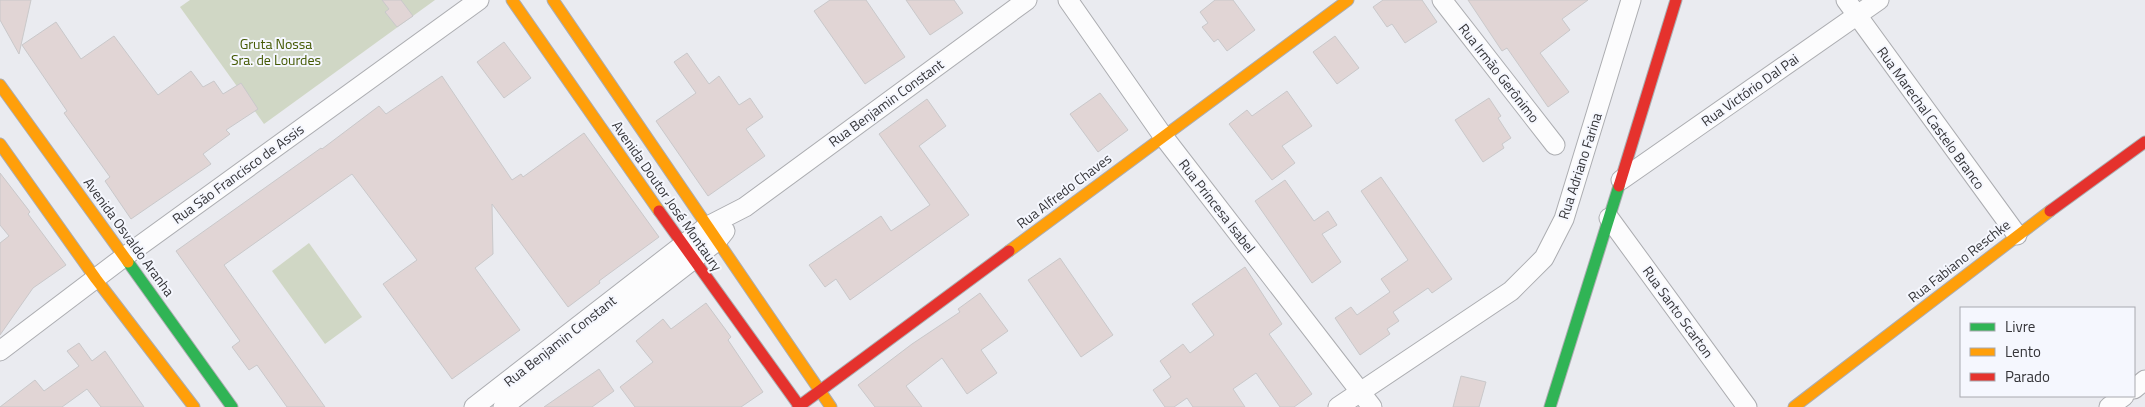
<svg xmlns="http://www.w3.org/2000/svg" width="2145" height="407" font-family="'Titillium Web',sans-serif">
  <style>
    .green { fill: #d0d7c5 }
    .building { fill: #e1d5d5; stroke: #c9c8ca }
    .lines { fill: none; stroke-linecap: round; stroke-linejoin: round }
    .street-casing { stroke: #acadb1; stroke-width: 21 }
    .fast-casing { stroke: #acadb1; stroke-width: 13 }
    .slow-casing { stroke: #acadb1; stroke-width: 13 }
    .jam-casing { stroke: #acadb1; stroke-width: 13 }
    .street { stroke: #fcfcfd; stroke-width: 19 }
    .fast { stroke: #30b455; stroke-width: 11 }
    .slow { stroke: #ff9f0a; stroke-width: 11 }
    .jam { stroke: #e5322d; stroke-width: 11 }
    .labels { text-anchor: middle; stroke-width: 4; stroke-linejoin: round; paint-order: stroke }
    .park-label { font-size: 14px; fill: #435802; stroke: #f5f7fe }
    .street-label { font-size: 14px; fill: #353539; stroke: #f5f7fe }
  </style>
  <rect width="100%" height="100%" fill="#eaebf0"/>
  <g class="green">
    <polygon points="190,0 435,0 264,124 180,7"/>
    <polygon points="309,243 362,317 325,344 272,271"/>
  </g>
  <g class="building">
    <polygon points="0,0 31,0 19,54 0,20"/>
    <polygon points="382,0 401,0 413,16 397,27 385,12 389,9"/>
    <polygon points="830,0 866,0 905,57 865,84 814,11"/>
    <polygon points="906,0 954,0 963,13 930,35"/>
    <polygon points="1215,0 1233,0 1255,30 1227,51 1218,39 1214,42 1202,27 1208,23 1200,12"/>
    <polygon points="1383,0 1422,0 1437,22 1405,43 1392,24 1387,27 1373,7"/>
    <polygon points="1468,0 1588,0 1562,19 1570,30 1540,53 1569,92 1548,107 1507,48 1502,51"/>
    <polygon points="56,22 81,59 114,36 158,95 191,71 203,87 214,81 223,94 241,83 258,109 226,130 230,134 203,154 211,164 131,219 105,181 110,177 64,113 67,111 22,45"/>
    <polygon points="1335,36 1359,68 1337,84 1313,52"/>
    <polygon points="504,42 531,78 504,98 477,62"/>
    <polygon points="687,53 709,84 719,76 739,105 750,98 763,117 746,129 765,156 708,196 656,121 696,93 674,62"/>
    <polygon points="442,76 512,180 521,174 523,177 584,133 659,237 599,281 600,283 568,307 492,204 493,254 475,268 520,330 452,379 383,284 417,260 352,174 224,265 325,407 287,407 257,365 249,370 232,347 240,341 176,251 321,148 322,149 379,106 386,114"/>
    <polygon points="1287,91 1312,126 1282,146 1295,163 1272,180 1229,124 1247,110 1252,116"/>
    <polygon points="1100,93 1128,130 1098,152 1070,114"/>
    <polygon points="1489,98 1501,116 1498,118 1511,138 1502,144 1504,148 1483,162 1455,120"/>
    <polygon points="927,99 946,126 919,146 969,215 850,300 836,279 825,287 809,265 881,216 891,231 930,205 879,134"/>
    <polygon points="0,173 27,208 30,212 28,214 66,265 33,288 0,335 0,243 9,236 0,225"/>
    <polygon points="1381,177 1452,279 1432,293 1428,288 1393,312 1399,321 1387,329 1390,334 1360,355 1335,318 1351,307 1357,315 1390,292 1381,279 1408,260 1361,191"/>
    <polygon points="1285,180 1314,221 1328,211 1337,225 1322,234 1341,262 1312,283 1255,201"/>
    <polygon points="1060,258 1113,335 1081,357 1028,280"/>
    <polygon points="1245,267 1282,324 1269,334 1312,394 1294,407 1280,407 1256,373 1233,389 1245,407 1193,407 1187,398 1174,407 1165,407 1153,390 1171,377 1160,361 1183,344 1190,353 1214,335 1192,304"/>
    <polygon points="980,293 1008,331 981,350 997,373 967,394 942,358 906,386 922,407 875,407 858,385 912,344 960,312 958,309"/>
    <polygon points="706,303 731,337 728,340 763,392 741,407 635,407 620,387 653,362 636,341 663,319 671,329"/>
    <polygon points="79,343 92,361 105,351 144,407 101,407 87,389 62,407 0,407 35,380 44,391 79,366 67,351"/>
    <polygon points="599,369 614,391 592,407 544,407"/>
    <polygon points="1461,376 1486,382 1479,407 1453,407"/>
  </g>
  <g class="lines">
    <g class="street-casing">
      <g id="street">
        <polyline points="1068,0 1163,136 1372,407"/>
        <polyline points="1442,0 1555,145"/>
        <polyline points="1846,0 2017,235"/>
        <polyline points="1621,180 1879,0"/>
        <polyline points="1609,218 1747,407"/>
        <polyline points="0,351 124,257 479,0"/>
        <polyline points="2134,389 2145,380"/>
        <polyline points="474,407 706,227 745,207 1027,0"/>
        <polyline points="503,407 717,241 725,231"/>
        <polyline points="1338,407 1511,291 1544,258 1564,219 1631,0"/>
        <polyline points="2109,407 2124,396"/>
      </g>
    </g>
    <g class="fast-casing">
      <g id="fast">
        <polyline points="128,262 232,407"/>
        <polyline points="1550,407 1619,186"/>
      </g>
    </g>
    <g class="slow-casing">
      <g id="slow">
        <polyline points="512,0 659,211"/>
        <polyline points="553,0 831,407"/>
        <polyline points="0,85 128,262"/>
        <polyline points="0,144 96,279 194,407"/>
        <polyline points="1009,251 1348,0"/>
        <polyline points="1794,407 2050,211"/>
      </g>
    </g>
    <g class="jam-casing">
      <g id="jam">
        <polyline points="1619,186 1676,0"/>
        <polyline points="659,211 800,407"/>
        <polyline points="2050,211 2145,142"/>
        <polyline points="798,407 1009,251"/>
      </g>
    </g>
    <use href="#street" class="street"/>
    <use href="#fast" class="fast"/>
    <use href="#slow" class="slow"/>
    <use href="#jam" class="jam"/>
  </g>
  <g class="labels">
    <g class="park-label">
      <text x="276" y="49">Gruta Nossa<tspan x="276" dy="16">Sra. de Lourdes</tspan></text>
    </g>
    <g class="street-label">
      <text transform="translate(1499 73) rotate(52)" y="5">Rua Irmão Gerônimo</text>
      <text transform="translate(1750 90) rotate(-35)" y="5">Rua Victório Dal Pai</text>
      <text transform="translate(886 103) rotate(-36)" y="5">Rua Benjamin Constant</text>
      <text transform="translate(1931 118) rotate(54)" y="5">Rua Marechal Castelo Branco</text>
      <text transform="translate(1580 166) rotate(-72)" y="5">Rua Adriano Farina</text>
      <text transform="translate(238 174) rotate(-36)" y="5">Rua São Francisco de Assis</text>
      <text transform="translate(1064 191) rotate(-37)" y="5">Rua Alfredo Chaves</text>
      <text transform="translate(667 196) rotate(55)" y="5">Avenida Doutor José Montaury</text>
      <text transform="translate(1217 206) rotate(52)" y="5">Rua Princesa Isabel</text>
      <text transform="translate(129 237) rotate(54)" y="5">Avenida Osvaldo Aranha</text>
      <text transform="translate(1959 261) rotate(-38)" y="5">Rua Fabiano Reschke</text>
      <text transform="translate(1678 312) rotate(54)" y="5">Rua Santo Scarton</text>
      <text transform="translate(560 341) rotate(-38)" y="5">Rua Benjamin Constant</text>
    </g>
  </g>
  <rect x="1960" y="307" width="175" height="90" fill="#f5f7fe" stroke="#a8a9af"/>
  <rect x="1970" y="323" width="25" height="8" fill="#30b455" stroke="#a8a9af"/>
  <text x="2005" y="332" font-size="15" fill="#353539">Livre</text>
  <rect x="1970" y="348" width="25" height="8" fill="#ff9f0a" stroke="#a8a9af"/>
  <text x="2005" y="357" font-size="15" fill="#353539">Lento</text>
  <rect x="1970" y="373" width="25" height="8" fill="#e5322d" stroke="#a8a9af"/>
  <text x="2005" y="382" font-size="15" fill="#353539">Parado</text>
</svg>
